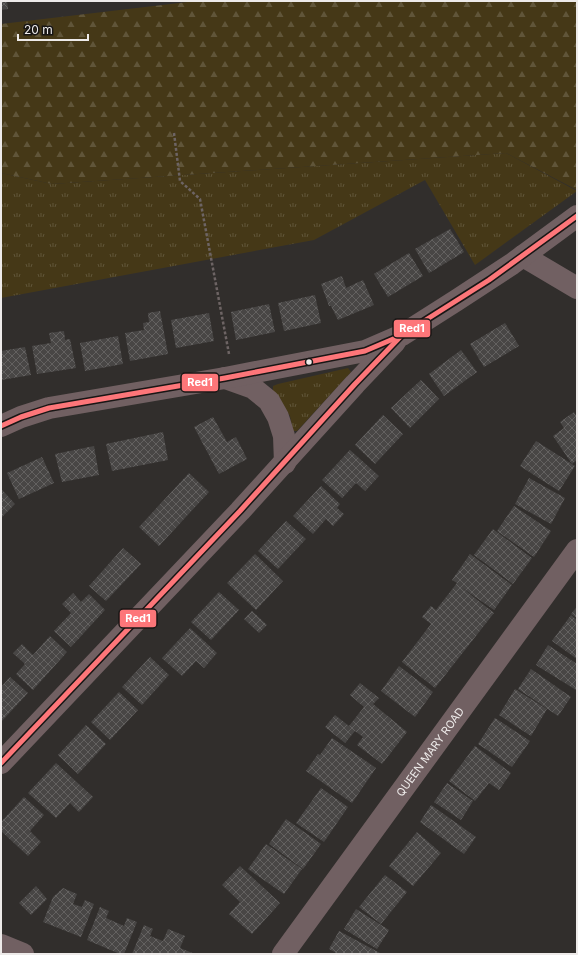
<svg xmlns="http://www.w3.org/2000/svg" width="578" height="955" font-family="Inter,sans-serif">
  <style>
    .grass { fill: url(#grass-tufts) }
    .forest { fill: url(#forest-firs) }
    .building { fill: url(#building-cross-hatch) }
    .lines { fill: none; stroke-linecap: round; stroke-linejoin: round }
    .path { stroke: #6d6464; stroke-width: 2.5; stroke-dasharray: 3 2; stroke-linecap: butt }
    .minor { stroke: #716062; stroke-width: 22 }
    .bus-1-casing { stroke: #181615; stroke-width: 8 }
    .bus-1 { stroke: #fd7679; stroke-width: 5 }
    .bus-dot { fill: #edeae9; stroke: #181615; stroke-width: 1.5 }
    .labels { text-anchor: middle; stroke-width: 3; stroke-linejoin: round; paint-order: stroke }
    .street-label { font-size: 11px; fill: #edeae9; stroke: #181615 }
    .line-badge { stroke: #181615; stroke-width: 1.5 }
    .badge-label { font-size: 11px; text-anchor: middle; font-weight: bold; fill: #fff }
  </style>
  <defs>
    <pattern id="grass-tufts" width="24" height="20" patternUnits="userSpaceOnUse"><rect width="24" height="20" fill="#453817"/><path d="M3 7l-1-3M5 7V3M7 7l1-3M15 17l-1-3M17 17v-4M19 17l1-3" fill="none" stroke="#605539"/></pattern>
    <pattern id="forest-firs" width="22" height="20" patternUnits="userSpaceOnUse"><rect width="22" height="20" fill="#453817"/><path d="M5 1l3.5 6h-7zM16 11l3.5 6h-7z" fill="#605539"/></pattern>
    <pattern id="building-cross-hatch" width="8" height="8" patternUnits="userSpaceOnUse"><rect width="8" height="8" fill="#484645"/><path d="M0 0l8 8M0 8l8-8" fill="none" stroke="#636160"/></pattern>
  </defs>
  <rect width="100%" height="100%" fill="#312e2c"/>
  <g class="grass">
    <polygon points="506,153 577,191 475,265 425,180 314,240 1,298 1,173 52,184"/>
    <polygon points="348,368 351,372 297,431 293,431 290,416 273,391 273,386 278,384"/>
  </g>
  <polygon class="forest" points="196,1 577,1 577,190 506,153 52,184 1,173 1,24"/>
  <g class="building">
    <polygon points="1,1 7,1 8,9 1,10"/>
    <polygon points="450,229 464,252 429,273 415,249"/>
    <polygon points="409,253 423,276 388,297 374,274"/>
    <polygon points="342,276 346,288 363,280 374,305 338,320 331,306 329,306 321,284"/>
    <polygon points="315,295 321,323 284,331 278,303"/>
    <polygon points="269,304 275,332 236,340 231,312"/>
    <polygon points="160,311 168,354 130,361 125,333 144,330 143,323 149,322 148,313"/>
    <polygon points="209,313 214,341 176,348 171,320"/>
    <polygon points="505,323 519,346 484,367 470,344"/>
    <polygon points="64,331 65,340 70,339 76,368 37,374 32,346 51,343 49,333"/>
    <polygon points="118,336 123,364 85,371 80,343"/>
    <polygon points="25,347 31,375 1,380 1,351"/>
    <polygon points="461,350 477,372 444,396 429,374"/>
    <polygon points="421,380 439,399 410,428 391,408"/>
    <polygon points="574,412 577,417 577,460 572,464 553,436 564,428 560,422"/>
    <polygon points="383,415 403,434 375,464 355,445"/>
    <polygon points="213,417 227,442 236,437 247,459 219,474 194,427"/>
    <polygon points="163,432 168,460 112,471 106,444"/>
    <polygon points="536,441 575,466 559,491 520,466"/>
    <polygon points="94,446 99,475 62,482 55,454"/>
    <polygon points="350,450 379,476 365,491 356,483 342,498 322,480"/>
    <polygon points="42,457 54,483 19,499 7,473"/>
    <polygon points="189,473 209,492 159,546 139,527"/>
    <polygon points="529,478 565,498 551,524 515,504"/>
    <polygon points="321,486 340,504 337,508 344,514 333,526 326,519 313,534 293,516"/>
    <polygon points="1,489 15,504 1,518"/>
    <polygon points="514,506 551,531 534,557 497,531"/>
    <polygon points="286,521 306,539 278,569 258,551"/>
    <polygon points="493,529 532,558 513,584 474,555"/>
    <polygon points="123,548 141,564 106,601 89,586"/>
    <polygon points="255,554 283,581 256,610 227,583"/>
    <polygon points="470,554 512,585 494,610 461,587 494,613 435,688 402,662 431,624 422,617 431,606 436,610 457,583 452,580"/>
    <polygon points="219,592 239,610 211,640 191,622"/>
    <polygon points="73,593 81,602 89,594 105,610 71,647 54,631 71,613 62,604"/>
    <polygon points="577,607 577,618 571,614"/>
    <polygon points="252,611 267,625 259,633 244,619"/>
    <polygon points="571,615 577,620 577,659 552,641"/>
    <polygon points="190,628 217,653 204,668 196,661 182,676 162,658"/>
    <polygon points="50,636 67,652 33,690 16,674 25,664 13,653 22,644 33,655"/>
    <polygon points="548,645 577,664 577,688 576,690 536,665"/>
    <polygon points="150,657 169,675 142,705 122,687"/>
    <polygon points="399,666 433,692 415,717 381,691"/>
    <polygon points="531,669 571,697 558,716 518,689"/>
    <polygon points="10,677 28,693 1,722 1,685 2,686"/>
    <polygon points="360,683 379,698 373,704 407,732 382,764 357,745 363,737 355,731 345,743 325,727 335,715 349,726 364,707 350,695"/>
    <polygon points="515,689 547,709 531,736 499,715"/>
    <polygon points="119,692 138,710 110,740 91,722"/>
    <polygon points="495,718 530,741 512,767 478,744"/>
    <polygon points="86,725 106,744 78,774 58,755"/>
    <polygon points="332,738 376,768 352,803 306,771 318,754 320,755"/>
    <polygon points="475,746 511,773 499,790 489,783 475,801 449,781"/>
    <polygon points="56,763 93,797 79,812 70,803 56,818 28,793"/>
    <polygon points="447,783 473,801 461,820 434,802"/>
    <polygon points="321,788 348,807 324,842 296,823"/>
    <polygon points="24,797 44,815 30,831 41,842 28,856 1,831 1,822"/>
    <polygon points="431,805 476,837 464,854 420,822"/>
    <polygon points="286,819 321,844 303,869 269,844"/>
    <polygon points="417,832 441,853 413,886 389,866"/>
    <polygon points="266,844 302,869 284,894 248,869"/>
    <polygon points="240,866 280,903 252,934 229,914 240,902 222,885"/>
    <polygon points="385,875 407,892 381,924 359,907"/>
    <polygon points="36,886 47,899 31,915 19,903"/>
    <polygon points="63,888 77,894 73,904 82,907 85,900 94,904 81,937 43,922 53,897"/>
    <polygon points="100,907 109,911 106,918 124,926 127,918 137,922 124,954 120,954 87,940"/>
    <polygon points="356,909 389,930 377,949 344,929"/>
    <polygon points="144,925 153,929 150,936 163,941 168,929 185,936 180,948 195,954 132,954"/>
    <polygon points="339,931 380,953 380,954 338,954 329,949"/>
  </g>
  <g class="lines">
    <polyline class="path" points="174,133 180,181 200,199 229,354"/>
    <g class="minor">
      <polyline points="523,256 577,288"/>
      <polyline points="225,378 253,388 269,401 278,417 284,436 285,463"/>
      <polyline points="1,426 21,417 49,408 225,378 365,351 402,335 457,300 512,264 577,216"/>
      <polyline points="1,763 240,511 355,384 395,342"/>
      <polyline points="1,945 23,954"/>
      <path id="s1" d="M283 954 577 550"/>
    </g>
    <g class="bus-1-casing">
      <g id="bus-1">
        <polyline points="1,426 21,417 49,408 225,378 365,351 398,337"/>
        <polyline points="1,763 240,511 355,384 402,335 489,280 577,216"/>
      </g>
    </g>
    <use href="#bus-1" class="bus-1"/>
  </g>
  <circle class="bus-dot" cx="309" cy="362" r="3.5"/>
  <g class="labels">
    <g class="street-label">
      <text dy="4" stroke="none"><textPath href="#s1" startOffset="250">QUEEN MARY ROAD</textPath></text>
    </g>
  </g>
  <g class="line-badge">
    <rect x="393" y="319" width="38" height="19" rx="4" fill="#fd7679"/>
    <rect x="181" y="373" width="38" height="19" rx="4" fill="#fd7679"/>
    <rect x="119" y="609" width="38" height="19" rx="4" fill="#fd7679"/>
  </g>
  <g class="badge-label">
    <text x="412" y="332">Red1</text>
    <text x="200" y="386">Red1</text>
    <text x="138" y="622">Red1</text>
  </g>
  <rect width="578" height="955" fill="none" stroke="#edeae9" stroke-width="4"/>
  <path d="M18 34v6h70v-6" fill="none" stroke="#edeae9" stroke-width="2"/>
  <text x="24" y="34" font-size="12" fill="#edeae9" stroke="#181615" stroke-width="3" paint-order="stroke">20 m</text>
</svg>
